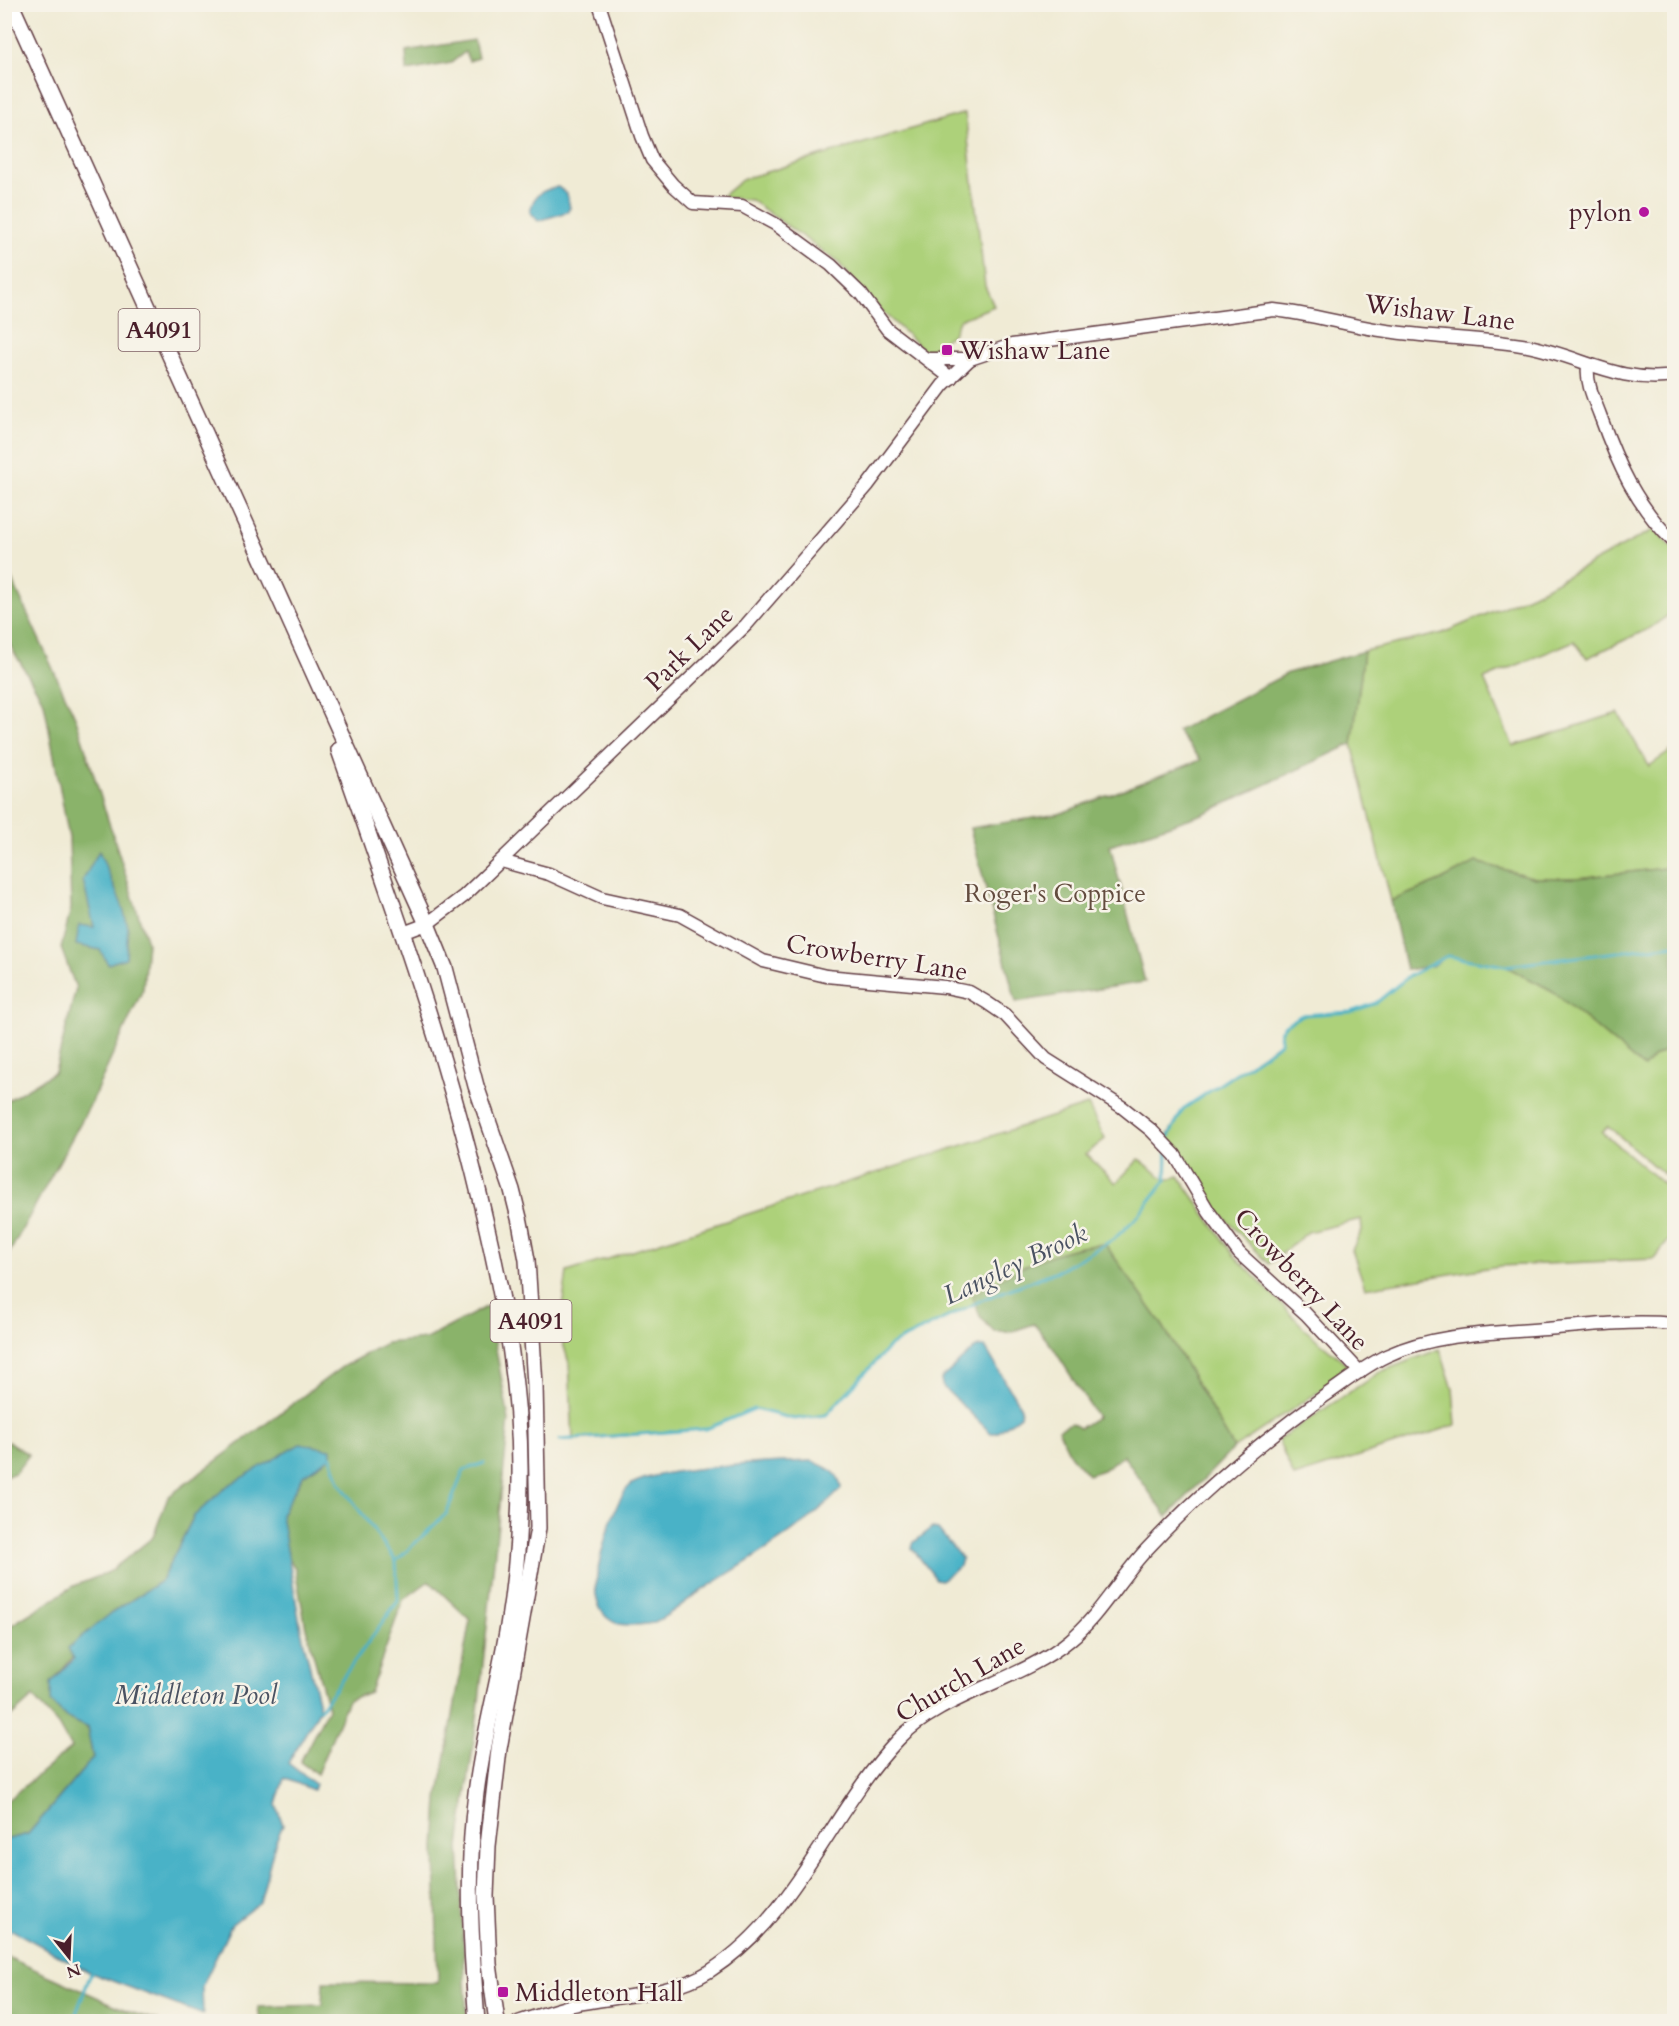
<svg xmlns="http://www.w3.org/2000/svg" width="1679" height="2026" font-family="Cardo,serif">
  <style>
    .green { fill: #add17a; stroke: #7c7852; stroke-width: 1.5 }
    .forest { fill: #8ab36a; stroke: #6a694a; stroke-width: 1.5 }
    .water { fill: #49b2c7; stroke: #4a6879; stroke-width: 1.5 }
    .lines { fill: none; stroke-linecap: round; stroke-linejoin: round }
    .stream { stroke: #49b2c7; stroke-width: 3 }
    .minor-casing { stroke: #633e44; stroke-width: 15 }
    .major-casing { stroke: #633e44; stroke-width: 18 }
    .minor { stroke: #fff; stroke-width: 12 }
    .major { stroke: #fff; stroke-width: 15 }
    .poi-dot { fill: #b5179e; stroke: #f7f3e8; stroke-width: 2 }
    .labels { text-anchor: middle; stroke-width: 5; stroke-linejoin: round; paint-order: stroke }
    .shield { fill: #f7f3e8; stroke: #7e5f64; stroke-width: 1.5 }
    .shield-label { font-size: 24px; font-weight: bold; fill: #4a1f2b }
    .poi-label { font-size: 26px; fill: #4a1f2b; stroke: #f7f3e8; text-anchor: start }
    .street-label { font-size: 26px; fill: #4a1f2b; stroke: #f7f3e8 }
    .park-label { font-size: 26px; fill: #634c3f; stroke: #f7f3e8 }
    .water-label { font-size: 27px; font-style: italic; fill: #4a5262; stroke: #f7f3e8 }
  </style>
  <rect width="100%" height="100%" fill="#f7f3e8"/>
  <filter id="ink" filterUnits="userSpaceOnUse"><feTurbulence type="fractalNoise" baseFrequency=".0167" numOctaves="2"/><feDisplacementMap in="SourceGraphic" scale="12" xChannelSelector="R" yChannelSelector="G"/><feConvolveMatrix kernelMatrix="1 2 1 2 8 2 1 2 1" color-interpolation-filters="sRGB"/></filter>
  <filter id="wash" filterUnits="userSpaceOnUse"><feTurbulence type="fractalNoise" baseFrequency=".008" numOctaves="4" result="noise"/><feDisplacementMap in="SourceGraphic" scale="24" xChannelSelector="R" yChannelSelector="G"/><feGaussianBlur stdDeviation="1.35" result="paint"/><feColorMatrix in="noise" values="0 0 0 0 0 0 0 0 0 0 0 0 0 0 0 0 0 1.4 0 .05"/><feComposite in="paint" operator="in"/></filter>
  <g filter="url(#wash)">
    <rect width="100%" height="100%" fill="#f0ebd5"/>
    <g class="green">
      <polygon points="965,113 985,286 994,306 959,320 953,334 926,352 873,303 838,262 751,200 721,197 743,179"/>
      <polygon points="1655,529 1674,550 1674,611 1650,628 1587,658 1574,641 1484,679 1513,746 1618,713 1649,766 1674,749 1674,867 1577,878 1535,878 1477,862 1440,881 1391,901 1352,744 1364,651 1443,633 1533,594"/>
      <polygon points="1447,956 1505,966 1551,990 1644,1068 1654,1056 1674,1046 1674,1161 1663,1174 1608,1126 1602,1132 1674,1193 1674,1234 1654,1259 1499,1266 1365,1288 1352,1250 1362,1230 1361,1219 1308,1232 1269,1264 1212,1205 1167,1137 1183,1109 1281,1042 1280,1032 1285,1025 1302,1015 1351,1012 1376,1003 1409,976"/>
      <path d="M1088 1105 1105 1139 1086 1154 1116 1183 1139 1159 1166 1180 1179 1176 1232 1253 1310 1334 1353 1369 1234 1448 1163 1326 1105 1244C1058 1247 1011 1270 973 1296L975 1303 891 1345 826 1415 794 1419 754 1409 706 1429 573 1440 569 1363 559 1330 567 1272Z"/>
      <polygon points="1440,1349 1453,1389 1456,1425 1294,1477 1278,1440 1380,1372"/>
    </g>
    <g class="forest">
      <polygon points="474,40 478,58 469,61 465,52 451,63 407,71 406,51"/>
      <polygon points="5,565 76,719 147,942 143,989 89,1107 5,1261 5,1102 55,1072 76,988 61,948 71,909 69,838 44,702 5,637"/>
      <polygon points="1364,651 1352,744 1203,814 1110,845 1145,982 1016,1002 970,828 1059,814 1201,760 1177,731 1288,673"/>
      <polygon points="1476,862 1535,878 1577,878 1674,867 1674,1046 1654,1056 1644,1068 1551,990 1505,966 1447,956 1432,966 1406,970 1391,901 1440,881"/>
      <path d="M1105 1244 1163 1326 1234 1448 1167 1517 1123 1455 1103 1470 1088 1475 1071 1456 1058 1429 1071 1423 1080 1428 1097 1417 1054 1349 1034 1324 1010 1332H994L980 1316 972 1296C1011 1270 1058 1247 1105 1244Z"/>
      <polygon points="488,1306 509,1420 478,1711 459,1846 467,2021 260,2021 258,2007 322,2005 323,1982 438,1983 435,1849 438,1799 470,1620 429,1581 403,1600 370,1692 348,1700 317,1774 300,1762 328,1708 306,1628 295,1568 285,1553 281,1515 303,1475 330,1457 194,1516 161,1581 110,1614 51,1683 67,1718 87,1727 93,1758 28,1834 5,1840 5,1802 71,1748 58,1725 33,1697 5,1722 5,1629 74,1586 109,1572 153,1537 168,1497 342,1367 386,1343 426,1339"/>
      <polygon points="9,1442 29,1455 15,1473 5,1477 5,1443"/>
      <polygon points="5,1956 130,2012 159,2021 5,2021"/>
    </g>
    <g class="water">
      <path d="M558 187 567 194 570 208 567 212 538 221 530 212C533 195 541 190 558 187Z"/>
      <polygon points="99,851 122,905 128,927 126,958 108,964 100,950 76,945 79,925 94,927 83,880"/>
      <polygon points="976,1347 985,1347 1021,1408 1020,1416 997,1433 991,1433 942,1386 941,1379"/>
      <polygon points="300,1444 331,1449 331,1457 303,1475 281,1515 301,1630 320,1709 288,1763 315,1784 313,1790 284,1778 276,1805 283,1825 275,1843 260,1902 232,1924 202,1987 203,2015 91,1973 10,1929 5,1918 5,1840 28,1834 93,1758 87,1727 67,1718 51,1702 51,1683 74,1659 68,1648 110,1614 161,1581 194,1516 227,1486"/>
      <path d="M812 1461C827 1468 840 1471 841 1489 801 1532 747 1561 698 1593 684 1602 667 1618 652 1623 644 1625 623 1626 616 1623 603 1618 598 1607 596 1595 593 1573 614 1496 632 1484 660 1467 775 1462 812 1461Z"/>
      <polygon points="932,1528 938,1529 962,1559 960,1566 941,1580 936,1579 912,1548 913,1543"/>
    </g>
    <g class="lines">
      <g class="stream">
        <polyline points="1167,1140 1183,1109 1274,1048 1281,1042 1280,1032 1285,1025 1302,1015 1351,1012 1376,1003 1409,976 1447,956 1505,966 1674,945"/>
        <polyline points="560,1440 706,1429 754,1409 794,1419 826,1415 891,1345 984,1299 1060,1270 1114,1239 1138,1216 1166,1180 1167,1152"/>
        <polyline points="331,1457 339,1482 396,1561 446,1514 464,1470 484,1463"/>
        <polyline points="320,1709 398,1601 396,1561"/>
        <polyline points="4,1936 10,1929"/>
        <polyline points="73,2022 91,1973"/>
      </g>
    </g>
  </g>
  <g filter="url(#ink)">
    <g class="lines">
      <g class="minor-casing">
        <g id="minor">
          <polyline points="599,4 642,136 652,160 673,185 693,203 742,206 775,224 831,265 861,294 887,329 951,378"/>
          <path d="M929 359H970L1012 345 1274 310C1312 314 1349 326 1387 331 1434 338 1482 338 1528 346 1581 356 1618 384 1674 376"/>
          <path d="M1588 366C1586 383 1594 399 1600 415 1617 463 1637 507 1674 542"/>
          <polyline points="501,861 549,874 602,898 680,915 763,961 826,976 945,987 969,992 986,1002 1005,1015 1046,1059 1122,1107 1151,1130 1175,1155 1209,1212 1239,1253 1306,1314 1360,1372"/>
          <polyline points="403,933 427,924 464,896 746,625 868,485 943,385 970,359"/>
          <path d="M518 2022C536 2016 554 2010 573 2005 617 1996 672 1995 710 1971 797 1915 830 1812 898 1740 940 1695 1021 1681 1070 1640 1101 1614 1120 1577 1148 1548 1202 1490 1262 1441 1326 1395 1345 1382 1365 1366 1386 1356 1435 1333 1493 1333 1546 1329 1589 1325 1632 1320 1674 1324"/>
        </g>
      </g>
      <g class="major-casing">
        <g id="major">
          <polyline points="11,4 427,924 445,968 476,1086 512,1190 520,1222 527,1260 535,1385 538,1528 499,1749 488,1846 486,1896 489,1964 497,2022"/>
          <path d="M339 750C394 907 450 1062 486 1224 505 1306 521 1393 520 1477 520 1527 516 1577 508 1626 499 1682 483 1737 476 1793 466 1870 471 1945 477 2022"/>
        </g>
      </g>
      <use href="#minor" class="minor"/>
      <use href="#major" class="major"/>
    </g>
  </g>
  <g class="poi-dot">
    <circle cx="1644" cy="212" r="6"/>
    <rect x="941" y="344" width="12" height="12" rx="3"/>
    <rect x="497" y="1986" width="12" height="12" rx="3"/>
  </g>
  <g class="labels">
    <g class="shield">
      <rect x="118.5" y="309" width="81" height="42" rx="4.5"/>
      <rect x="490.5" y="1300" width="81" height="42" rx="4.5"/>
    </g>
    <g class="shield-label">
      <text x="159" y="338">A4091</text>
      <text x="531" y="1329">A4091</text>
    </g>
    <g class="poi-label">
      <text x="1632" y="221" text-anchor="end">pylon</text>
      <text x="959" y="359">Wishaw Lane</text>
      <text x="515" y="2001">Middleton Hall</text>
    </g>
    <g class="street-label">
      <text transform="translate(1440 312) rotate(7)" y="9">Wishaw Lane</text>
      <text transform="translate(689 648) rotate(-44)" y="9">Park Lane</text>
      <text transform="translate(877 957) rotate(9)" y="9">Crowberry Lane</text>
      <text transform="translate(1302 1279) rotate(47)" y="9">Crowberry Lane</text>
      <text transform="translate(960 1679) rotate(-30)" y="9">Church Lane</text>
    </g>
    <g class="park-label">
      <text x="1055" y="902">Roger's Coppice</text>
    </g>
    <g class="water-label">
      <text transform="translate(1015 1264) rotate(-25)" y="9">Langley Brook</text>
      <text x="196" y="1704">Middleton Pool</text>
    </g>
  </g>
  <rect width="1679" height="2026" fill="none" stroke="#f7f3e8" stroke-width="24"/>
  <g transform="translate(69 1957) rotate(162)" stroke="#f7f3e8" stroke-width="4.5" paint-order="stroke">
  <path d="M0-4.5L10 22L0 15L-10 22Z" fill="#4a1f2b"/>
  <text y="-9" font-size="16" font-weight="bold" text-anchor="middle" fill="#4a1f2b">N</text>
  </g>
</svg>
